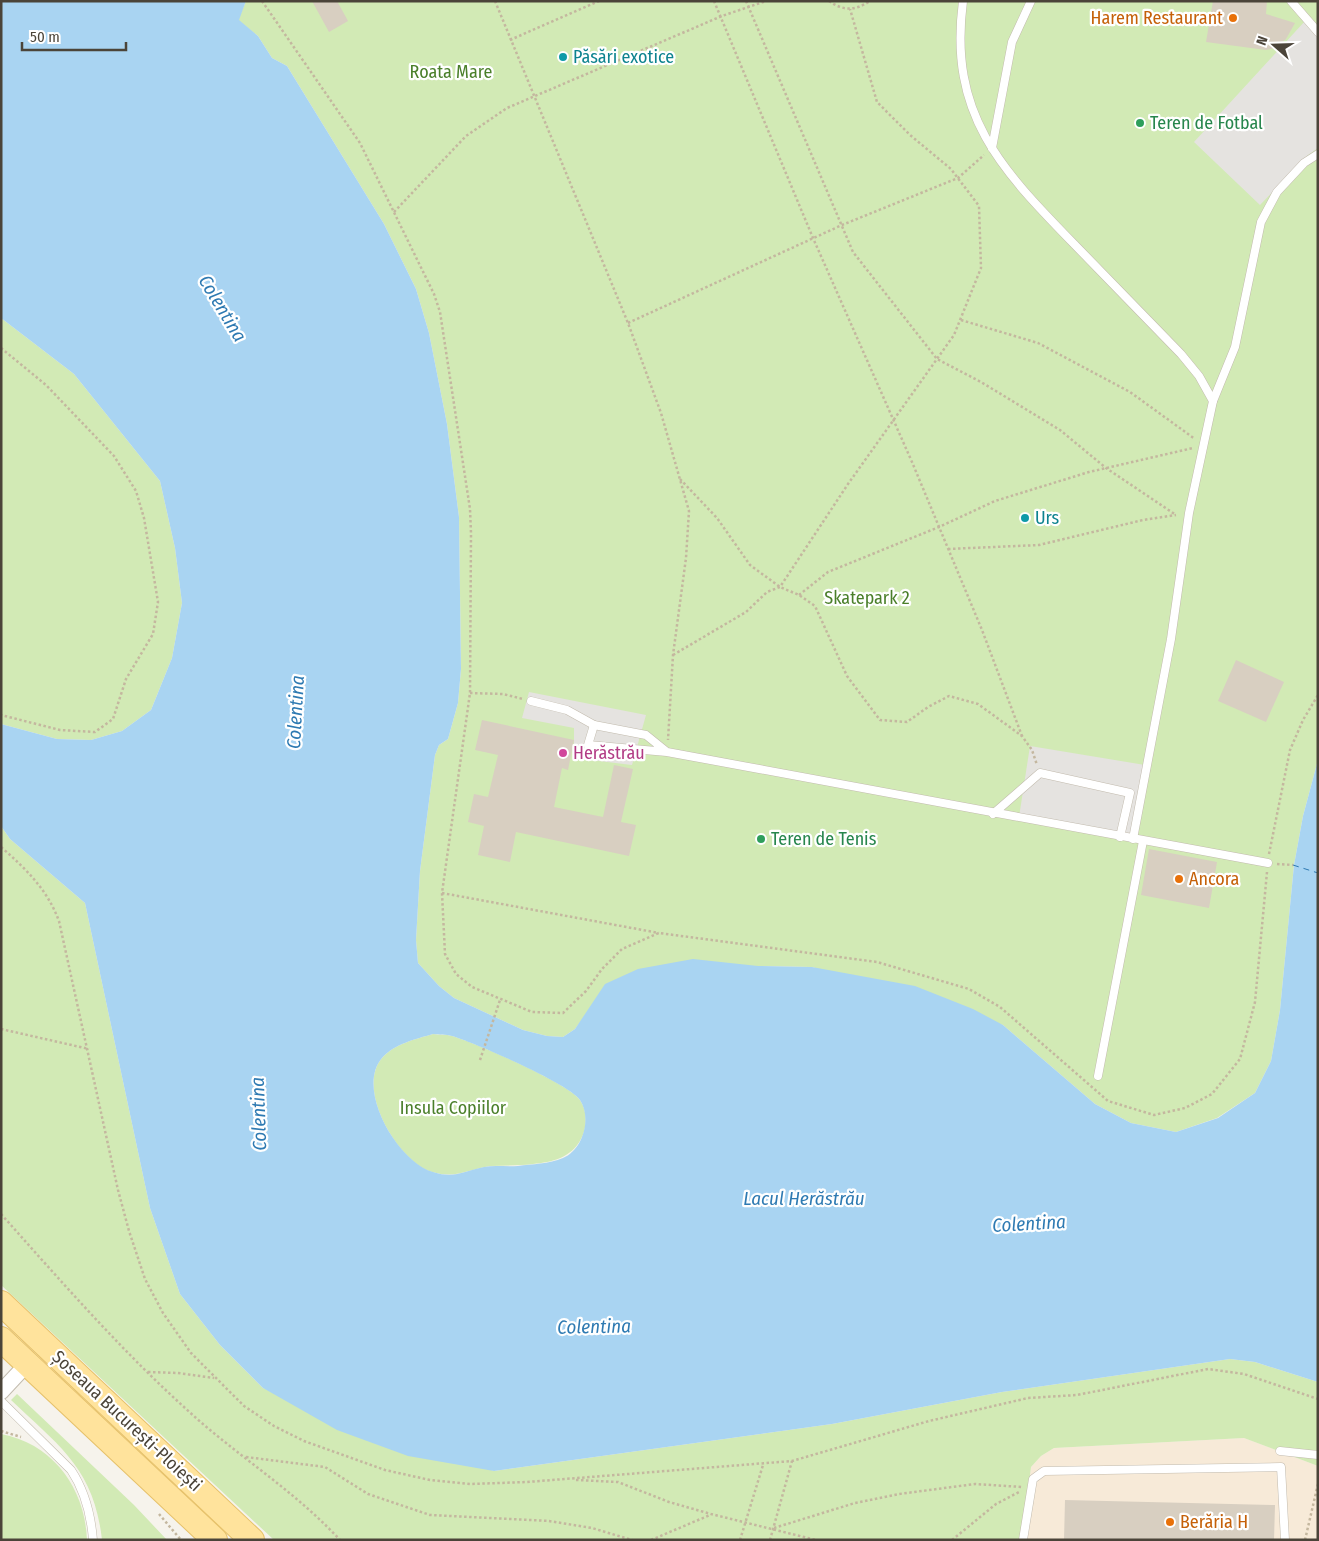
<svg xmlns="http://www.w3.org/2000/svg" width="1319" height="1541" font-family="'Fira Sans Condensed',sans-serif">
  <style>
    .commercial { fill: #f7ead8 }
    .green { fill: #d2eab5 }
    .parking { fill: #e5e3e0 }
    .water { fill: #a9d4f2; fill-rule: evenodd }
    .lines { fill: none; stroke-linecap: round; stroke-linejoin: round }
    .ferry { stroke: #2e7ab2; stroke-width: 1; stroke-dasharray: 6 5; stroke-linecap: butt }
    .building { fill: #d8cfc1 }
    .lane-casing { stroke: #c2bbae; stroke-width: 9 }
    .street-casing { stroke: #c2bbae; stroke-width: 17 }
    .primary-casing { stroke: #e6c16a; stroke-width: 26 }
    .path { stroke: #c4b79f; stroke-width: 2.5; stroke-dasharray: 2.5 2.5; stroke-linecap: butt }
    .lane { stroke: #fff; stroke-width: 8 }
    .street { stroke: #fff; stroke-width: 15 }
    .primary { stroke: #ffe39c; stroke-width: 24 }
    .food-dot { fill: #e8710a; stroke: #fff; stroke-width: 2 }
    .culture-dot { fill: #0f9aa8; stroke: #fff; stroke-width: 2 }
    .leisure-dot { fill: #2e9e5b; stroke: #fff; stroke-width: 2 }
    .hotel-dot { fill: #d1479c; stroke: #fff; stroke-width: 2 }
    .labels { text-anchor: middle; stroke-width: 4.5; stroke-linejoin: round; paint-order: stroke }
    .food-label { font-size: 18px; fill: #c56008; stroke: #fff; text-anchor: start }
    .culture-label { font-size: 18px; fill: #0d838f; stroke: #fff; text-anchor: start }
    .park-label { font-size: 18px; fill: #4a7f2a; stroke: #fff }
    .leisure-label { font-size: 18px; fill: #27864d; stroke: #fff; text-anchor: start }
    .hotel-label { font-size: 18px; fill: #b23c85; stroke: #fff; text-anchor: start }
    .street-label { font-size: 18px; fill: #4b4439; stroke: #fff }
    .water-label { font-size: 19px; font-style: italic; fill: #2e7ab2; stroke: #fff }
  </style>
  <rect width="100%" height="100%" fill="#f6f3ec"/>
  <polygon class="commercial" points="1244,1438 1318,1466 1318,1540 1022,1540 1031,1467 1041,1456 1054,1448"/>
  <g class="green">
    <polygon points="246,1 1318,1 1318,760 1303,816 1294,865 1280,1010 1271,1061 1255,1093 1217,1118 1176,1132 1131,1123 1095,1104 1003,1025 812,967 758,966 587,1013 575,1029 563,1037 547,1036 523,1030 454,998 439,986 418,963 416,940 420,871 435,755 439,745 448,739 458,703 461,669 459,517 447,424 429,333 416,289 384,224 287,66 272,58 258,36 238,20"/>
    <polygon points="1,318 74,374 160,481 175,548 182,603 172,658 151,710 122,731 91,740 57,739 1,724"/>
    <polygon points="1,826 10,839 85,903 150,1208 180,1294 220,1345 263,1388 494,1471 832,1424 1002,1392 1230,1359 1255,1362 1318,1382 1318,1466 1244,1438 1054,1448 1041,1456 1031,1467 1022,1540 274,1540 1,1285"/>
    <path d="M433 1034C439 1035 446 1034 452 1036 474 1042 570 1084 580 1100 588 1112 587 1128 581 1139 571 1158 552 1162 533 1164 519 1166 505 1165 491 1166 468 1169 457 1179 432 1172 398 1162 355 1089 382 1058 394 1044 416 1039 433 1034Z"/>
    <path d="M17 1394 134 1505 167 1540H102C94 1468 59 1446 11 1400Z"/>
    <path d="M1 1434C54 1444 85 1489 87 1540H1Z"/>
  </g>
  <g class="parking">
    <polygon points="1305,21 1318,36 1318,148 1308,155 1260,205 1194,142"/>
    <polygon points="529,692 646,715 632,765 574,758 574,728 522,718"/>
    <polygon points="1030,746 1145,765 1130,836 1019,817"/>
  </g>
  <path class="water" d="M1 1H246L239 20 258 36 272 58 287 66 384 224 416 289 429 333 447 424 459 517 461 669 458 703 448 739 439 745 435 755 420 871 416 940 418 963 439 986 454 998 523 1030 547 1036 563 1037 575 1029 605 984 638 969 693 959 758 966 812 967 915 986 973 1009 1003 1025 1095 1104 1131 1123 1176 1132 1218 1118 1255 1093 1271 1061 1280 1010 1294 865 1303 816 1318 760V1382L1255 1362 1230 1359 1002 1392 832 1424 494 1471 408 1456 337 1430 263 1388 220 1345 180 1294 150 1208 85 903 10 839 1 826V724L57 739 91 740 122 731 151 710 172 658 182 603 175 548 160 481 74 374 1 318ZM433 1034C439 1035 446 1034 452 1036 473 1042 570 1084 580 1100 592 1118 583 1150 563 1158 549 1164 532 1164 518 1166 506 1167 495 1165 484 1167 463 1171 455 1179 433 1172 398 1162 355 1089 382 1058 394 1044 416 1039 433 1034Z"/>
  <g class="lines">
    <polyline class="ferry" points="1293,865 1318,873"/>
  </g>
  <g class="building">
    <polygon points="312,1 337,1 348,21 329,32"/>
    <polygon points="1213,1 1267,1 1266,14 1295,23 1286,39 1275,48 1266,50 1206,42"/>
    <polygon points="1236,660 1284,682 1266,722 1218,701"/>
    <polygon points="482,720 574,740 568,770 562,768 554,807 603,817 614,765 633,769 621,822 636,825 629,856 516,832 510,862 478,855 484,826 468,822 474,794 488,797 498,755 475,750"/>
    <polygon points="1149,849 1217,862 1209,908 1141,895"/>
    <polygon points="1065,1500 1275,1505 1274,1540 1064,1540"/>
  </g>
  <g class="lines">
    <g class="lane-casing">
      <g id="lane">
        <path d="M963 1C948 115 1001 169 1075 245 1110 281 1146 318 1181 354L1199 376 1213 401 1189 513 1171 639 1133 839"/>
        <polyline points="1291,1 1318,32"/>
        <polyline points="992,148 1012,42 1031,1"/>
        <polyline points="1213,401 1235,347 1261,222 1277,192 1304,163 1318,154"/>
        <polyline points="531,701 567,710 594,725"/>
        <polyline points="667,752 646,735 594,725 588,745 667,752 1268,863"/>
        <polyline points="993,814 1040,773 1130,793 1120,837"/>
        <polyline points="1098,1076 1143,841"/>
        <path d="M1 1401 71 1470C85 1491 91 1515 93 1540"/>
        <polyline points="1280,1451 1318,1455"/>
        <polyline points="1023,1540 1033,1479 1044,1471 1281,1467 1285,1540"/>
      </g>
    </g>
    <g class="street-casing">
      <polyline id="street" points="1,1392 28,1363"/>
    </g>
    <g class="primary-casing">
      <g id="primary">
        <polyline points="1,1303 252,1540"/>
        <polyline points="1,1339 215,1540"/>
      </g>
    </g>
    <g class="path">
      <polyline points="262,1 360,143 434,294 440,312 470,509 471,533 470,693 442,893 445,954 456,974 472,987 532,1012 563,1013 586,991 602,969 622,949 659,933 877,962 969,989 1000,1007 1108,1101 1154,1115 1185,1108 1212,1094 1240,1059 1255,1002 1267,872"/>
      <polyline points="495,1 628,323 661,413 689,511 686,558 673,655 668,740"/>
      <polyline points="714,1 813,238 912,462 982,630 1022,736"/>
      <polyline points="746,1 853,252 937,359 981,382 1060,430 1106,468 1176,515"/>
      <path d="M829 1C843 11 855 11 870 1"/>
      <polyline points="510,40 599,1"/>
      <polyline points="394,212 466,136 507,108 722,16 766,1"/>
      <polyline points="961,320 1038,343 1130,392 1195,439"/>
      <polyline points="628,323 842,225 958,178 984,155"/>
      <polyline points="1,348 46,385 114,456 136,491 144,518 158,602 153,634 126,679 113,719 95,732 60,730 1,715"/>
      <polyline points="680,479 717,518 750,565 780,587 799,595 815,606 847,676 880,720 907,722 928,707 949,696 978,704 1022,736 1032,750 1037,765"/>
      <polyline points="948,549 1039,545 1143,520 1176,515"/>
      <polyline points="799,595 828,572 939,527 995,501 1089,472 1193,448"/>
      <polyline points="673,655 746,612 767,592 780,587 848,484 954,335 981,268 979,206 951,169 910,135 877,102 850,9"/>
      <polyline points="470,693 503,694 523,699"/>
      <path d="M1 847C26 869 47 889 59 921L118 1190 129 1231 145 1279 163 1313 191 1353 244 1406 274 1426 304 1441 385 1470 430 1480 471 1484 527 1482 792 1461 929 1421 1028 1398 1077 1395 1208 1369 1244 1374 1318 1399"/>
      <polyline points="1269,854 1290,750 1303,720 1318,695"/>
      <polyline points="1277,864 1293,865"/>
      <polyline points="442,893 659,933"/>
      <polyline points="1,1029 89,1049"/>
      <polyline points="480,1060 500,1000"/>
      <path d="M1 1214C60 1280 119 1348 184 1407 234 1454 293 1489 340 1540"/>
      <polyline points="148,1372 178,1373 214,1378"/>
      <polyline points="1,1431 21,1437"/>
      <polyline points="246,1457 325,1467 368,1494 430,1515 549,1521 592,1528 632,1540"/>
      <polyline points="576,1480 618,1482 669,1502 711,1514 816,1540"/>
      <polyline points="159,1514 181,1540"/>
      <polyline points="774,1528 855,1503 899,1494 975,1484 1022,1487"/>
      <polyline points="651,1540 710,1515"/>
      <polyline points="740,1540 763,1465"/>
      <polyline points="770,1540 792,1461"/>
      <polyline points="952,1540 996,1504 1021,1491"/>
      <polyline points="1305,1540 1318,1484"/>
    </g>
    <use href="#lane" class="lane"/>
    <use href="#street" class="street"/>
    <use href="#primary" class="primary"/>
  </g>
  <g class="food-dot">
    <circle cx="1233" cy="18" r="5"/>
    <circle cx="1179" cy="879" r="5"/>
    <circle cx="1170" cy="1522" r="5"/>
  </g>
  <g class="culture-dot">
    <circle cx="563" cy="57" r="5"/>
    <circle cx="1025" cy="518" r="5"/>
  </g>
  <g class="leisure-dot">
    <circle cx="1140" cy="123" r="5"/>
    <circle cx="761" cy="839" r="5"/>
  </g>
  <circle class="hotel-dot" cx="563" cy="753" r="5"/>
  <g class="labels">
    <g class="food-label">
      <text x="1223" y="24" text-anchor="end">Harem Restaurant</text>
      <text x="1189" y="885">Ancora</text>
      <text x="1180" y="1528">Berăria H</text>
    </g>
    <g class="culture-label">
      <text x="573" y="63">Păsări exotice</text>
      <text x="1035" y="524">Urs</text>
    </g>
    <g class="park-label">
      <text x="451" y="78">Roata Mare</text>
      <text x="867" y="604">Skatepark 2</text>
      <text x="453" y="1114">Insula Copiilor</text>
    </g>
    <g class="leisure-label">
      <text x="1150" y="129">Teren de Fotbal</text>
      <text x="771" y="845">Teren de Tenis</text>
    </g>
    <g class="hotel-label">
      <text x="573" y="759">Herăstrău</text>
    </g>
    <g class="street-label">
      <text transform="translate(127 1421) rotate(43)" y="6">Șoseaua București-Ploiești</text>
    </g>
    <g class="water-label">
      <text transform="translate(223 308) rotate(59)" y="7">Colentina</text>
      <text transform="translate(295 712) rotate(-87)" y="7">Colentina</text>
      <text transform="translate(258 1114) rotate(-92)" y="7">Colentina</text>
      <text x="804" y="1205">Lacul Herăstrău</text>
      <text transform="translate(1029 1223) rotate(-3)" y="7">Colentina</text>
      <text transform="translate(594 1326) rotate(-1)" y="7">Colentina</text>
    </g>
  </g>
  <rect width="1319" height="1541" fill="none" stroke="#4b4439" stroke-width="5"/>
  <g transform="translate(1274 45) rotate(290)" stroke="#ffffff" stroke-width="4" paint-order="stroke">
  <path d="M0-4L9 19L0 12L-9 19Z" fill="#4b4439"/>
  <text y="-8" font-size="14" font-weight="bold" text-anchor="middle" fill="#4b4439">N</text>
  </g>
  <path d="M22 42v8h104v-8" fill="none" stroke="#4b4439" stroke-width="2.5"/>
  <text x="30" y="42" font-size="15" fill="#4b4439" stroke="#ffffff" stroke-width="4" paint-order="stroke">50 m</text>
</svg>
